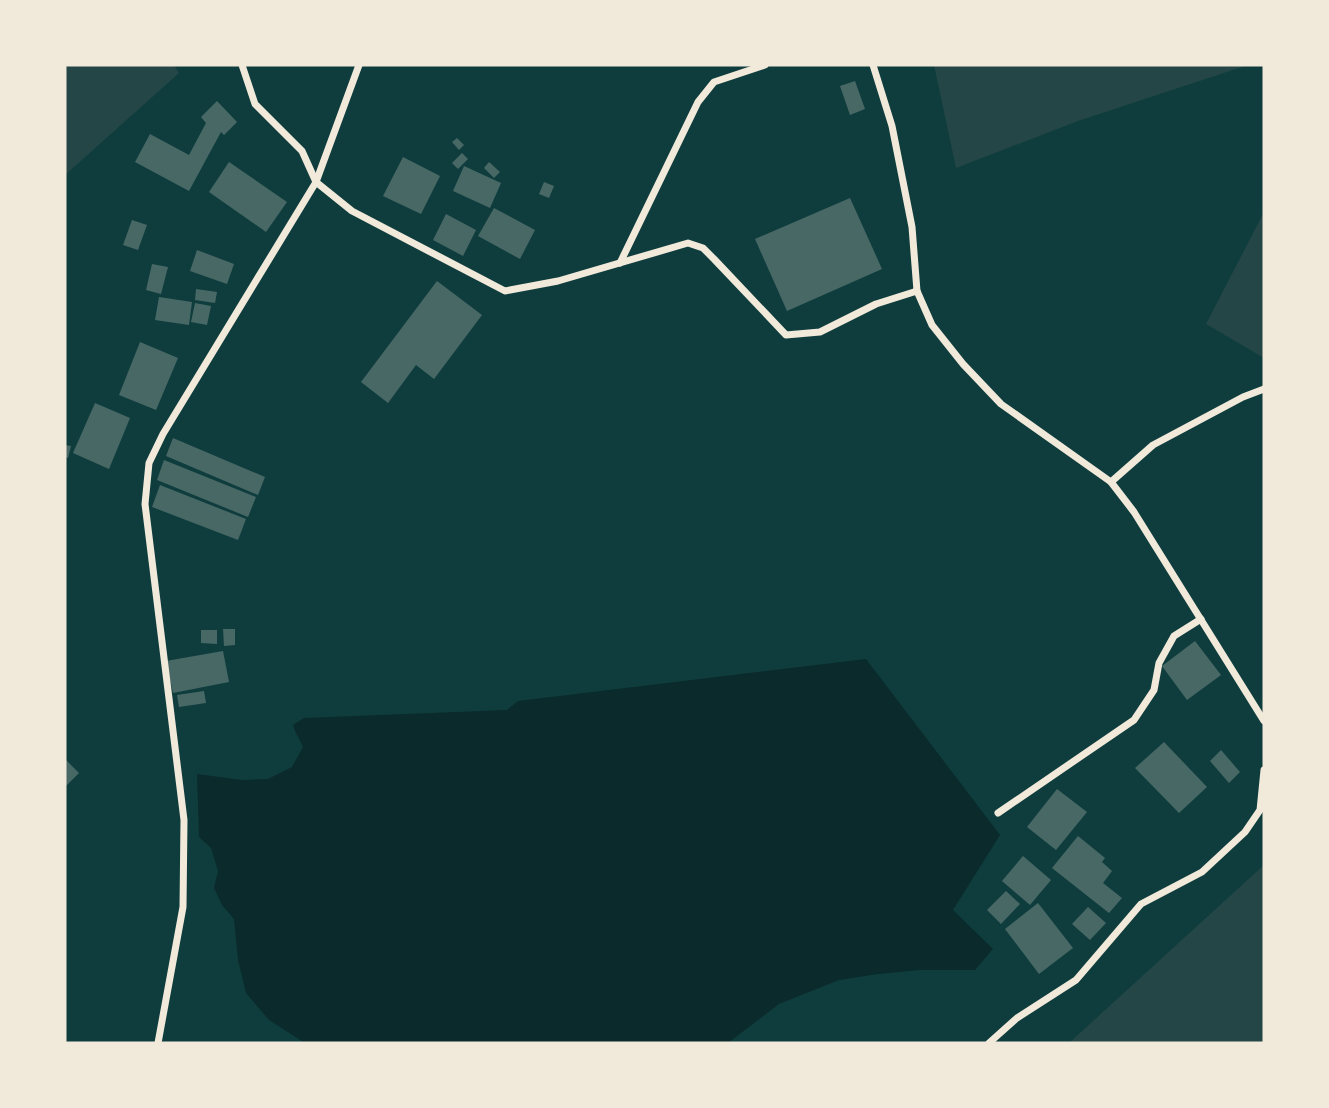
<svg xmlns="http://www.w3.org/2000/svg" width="1329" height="1108" font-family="'Nunito Sans',sans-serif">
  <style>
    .green { fill: #244646 }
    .water { fill: #0a2a2b }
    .building { fill: #486865 }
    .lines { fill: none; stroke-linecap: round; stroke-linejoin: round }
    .minor { stroke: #f1e9da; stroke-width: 7 }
  </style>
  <rect width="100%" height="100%" fill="#0f3d3e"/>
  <g class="green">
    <polygon points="65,65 174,65 179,73 65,175"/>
    <polygon points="934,65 1248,65 1078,121 956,168"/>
    <polygon points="1264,212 1264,358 1206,324"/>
    <polygon points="1264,865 1264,1043 1069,1043"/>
  </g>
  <polygon class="water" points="866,659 1000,835 953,910 993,949 975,970 920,970 878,974 839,980 779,1004 728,1043 305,1043 269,1020 246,993 238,960 234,919 222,905 214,888 218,871 211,848 199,837 197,774 242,780 268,779 292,767 303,747 295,731 293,725 304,718 507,710 518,701"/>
  <g class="building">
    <polygon points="855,81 865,109 850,115 840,86"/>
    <polygon points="217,101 237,122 224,135 221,132 189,191 135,162 150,134 189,155 206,123 201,117"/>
    <polygon points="457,138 464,145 459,150 452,142"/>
    <polygon points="462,153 468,159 458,169 452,163"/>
    <polygon points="403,157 440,176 421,214 383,196"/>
    <polygon points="229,162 287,202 266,232 209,192"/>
    <polygon points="489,162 500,172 494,178 484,168"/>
    <polygon points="464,166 501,183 490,208 453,191"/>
    <polygon points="544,182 554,186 549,198 539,194"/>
    <polygon points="850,198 882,269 787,311 755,239"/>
    <polygon points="494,208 535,230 520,259 478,236"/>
    <polygon points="446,214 476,230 463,256 433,240"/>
    <polygon points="132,220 147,225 138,250 123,245"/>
    <polygon points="197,250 234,264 227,284 190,271"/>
    <polygon points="152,264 168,267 161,294 146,290"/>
    <polygon points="437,281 482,315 434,379 416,365 388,403 361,382"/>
    <polygon points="196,289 217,292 215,303 195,300"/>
    <polygon points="159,297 192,302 189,325 155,320"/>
    <polygon points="195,303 211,306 207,325 191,322"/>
    <polygon points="140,342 178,358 156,410 119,395"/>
    <polygon points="95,403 130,418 109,469 73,453"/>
    <polygon points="173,438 265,477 258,495 166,456"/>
    <polygon points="65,445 71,446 68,458 65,457"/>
    <polygon points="164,460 256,497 248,517 157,480"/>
    <polygon points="160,485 246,519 238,540 152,507"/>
    <polygon points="223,629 235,629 235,645 224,646"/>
    <polygon points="201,630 217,630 217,644 201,643"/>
    <polygon points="1195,641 1221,675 1187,700 1162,666"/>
    <polygon points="223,651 229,682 173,693 166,661"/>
    <polygon points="204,691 206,703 179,707 177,695"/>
    <polygon points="1164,742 1207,787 1179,813 1135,768"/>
    <polygon points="1221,750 1240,772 1229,783 1210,761"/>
    <polygon points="65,759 79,773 65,787"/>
    <polygon points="1057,789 1087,812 1056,850 1027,827"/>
    <polygon points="1078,836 1105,858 1102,862 1112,871 1103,883 1122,898 1109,913 1052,868"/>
    <polygon points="1023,856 1051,880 1030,905 1002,881"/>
    <polygon points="1006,891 1020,904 1001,924 987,910"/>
    <polygon points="1038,903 1073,948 1039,974 1005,929"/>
    <polygon points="1088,907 1106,923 1090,940 1072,924"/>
  </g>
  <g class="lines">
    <g class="minor">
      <polyline points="242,65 255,104 302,151 316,182 352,211 505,291 558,281 688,243 703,248 714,259 786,335 820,332 876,304 917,291"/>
      <polyline points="873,65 892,126 912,227 917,291 932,325 963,364 1001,404 1111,482 1134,512 1264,721"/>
      <polyline points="620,263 698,102 714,82 765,65"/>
      <polyline points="1111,482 1153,445 1243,397 1264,389"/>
      <polyline points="998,813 1134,720 1154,690 1159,663 1174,636 1201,619"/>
      <polyline points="158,1043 183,907 184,820 145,504 149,463 163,434 316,182 359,65"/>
      <polyline points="989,1043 1017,1018 1076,980 1141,904 1202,872 1245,832 1260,810 1264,770"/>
    </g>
  </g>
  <rect width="1329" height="1108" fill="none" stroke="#f1e9da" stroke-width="133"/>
</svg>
